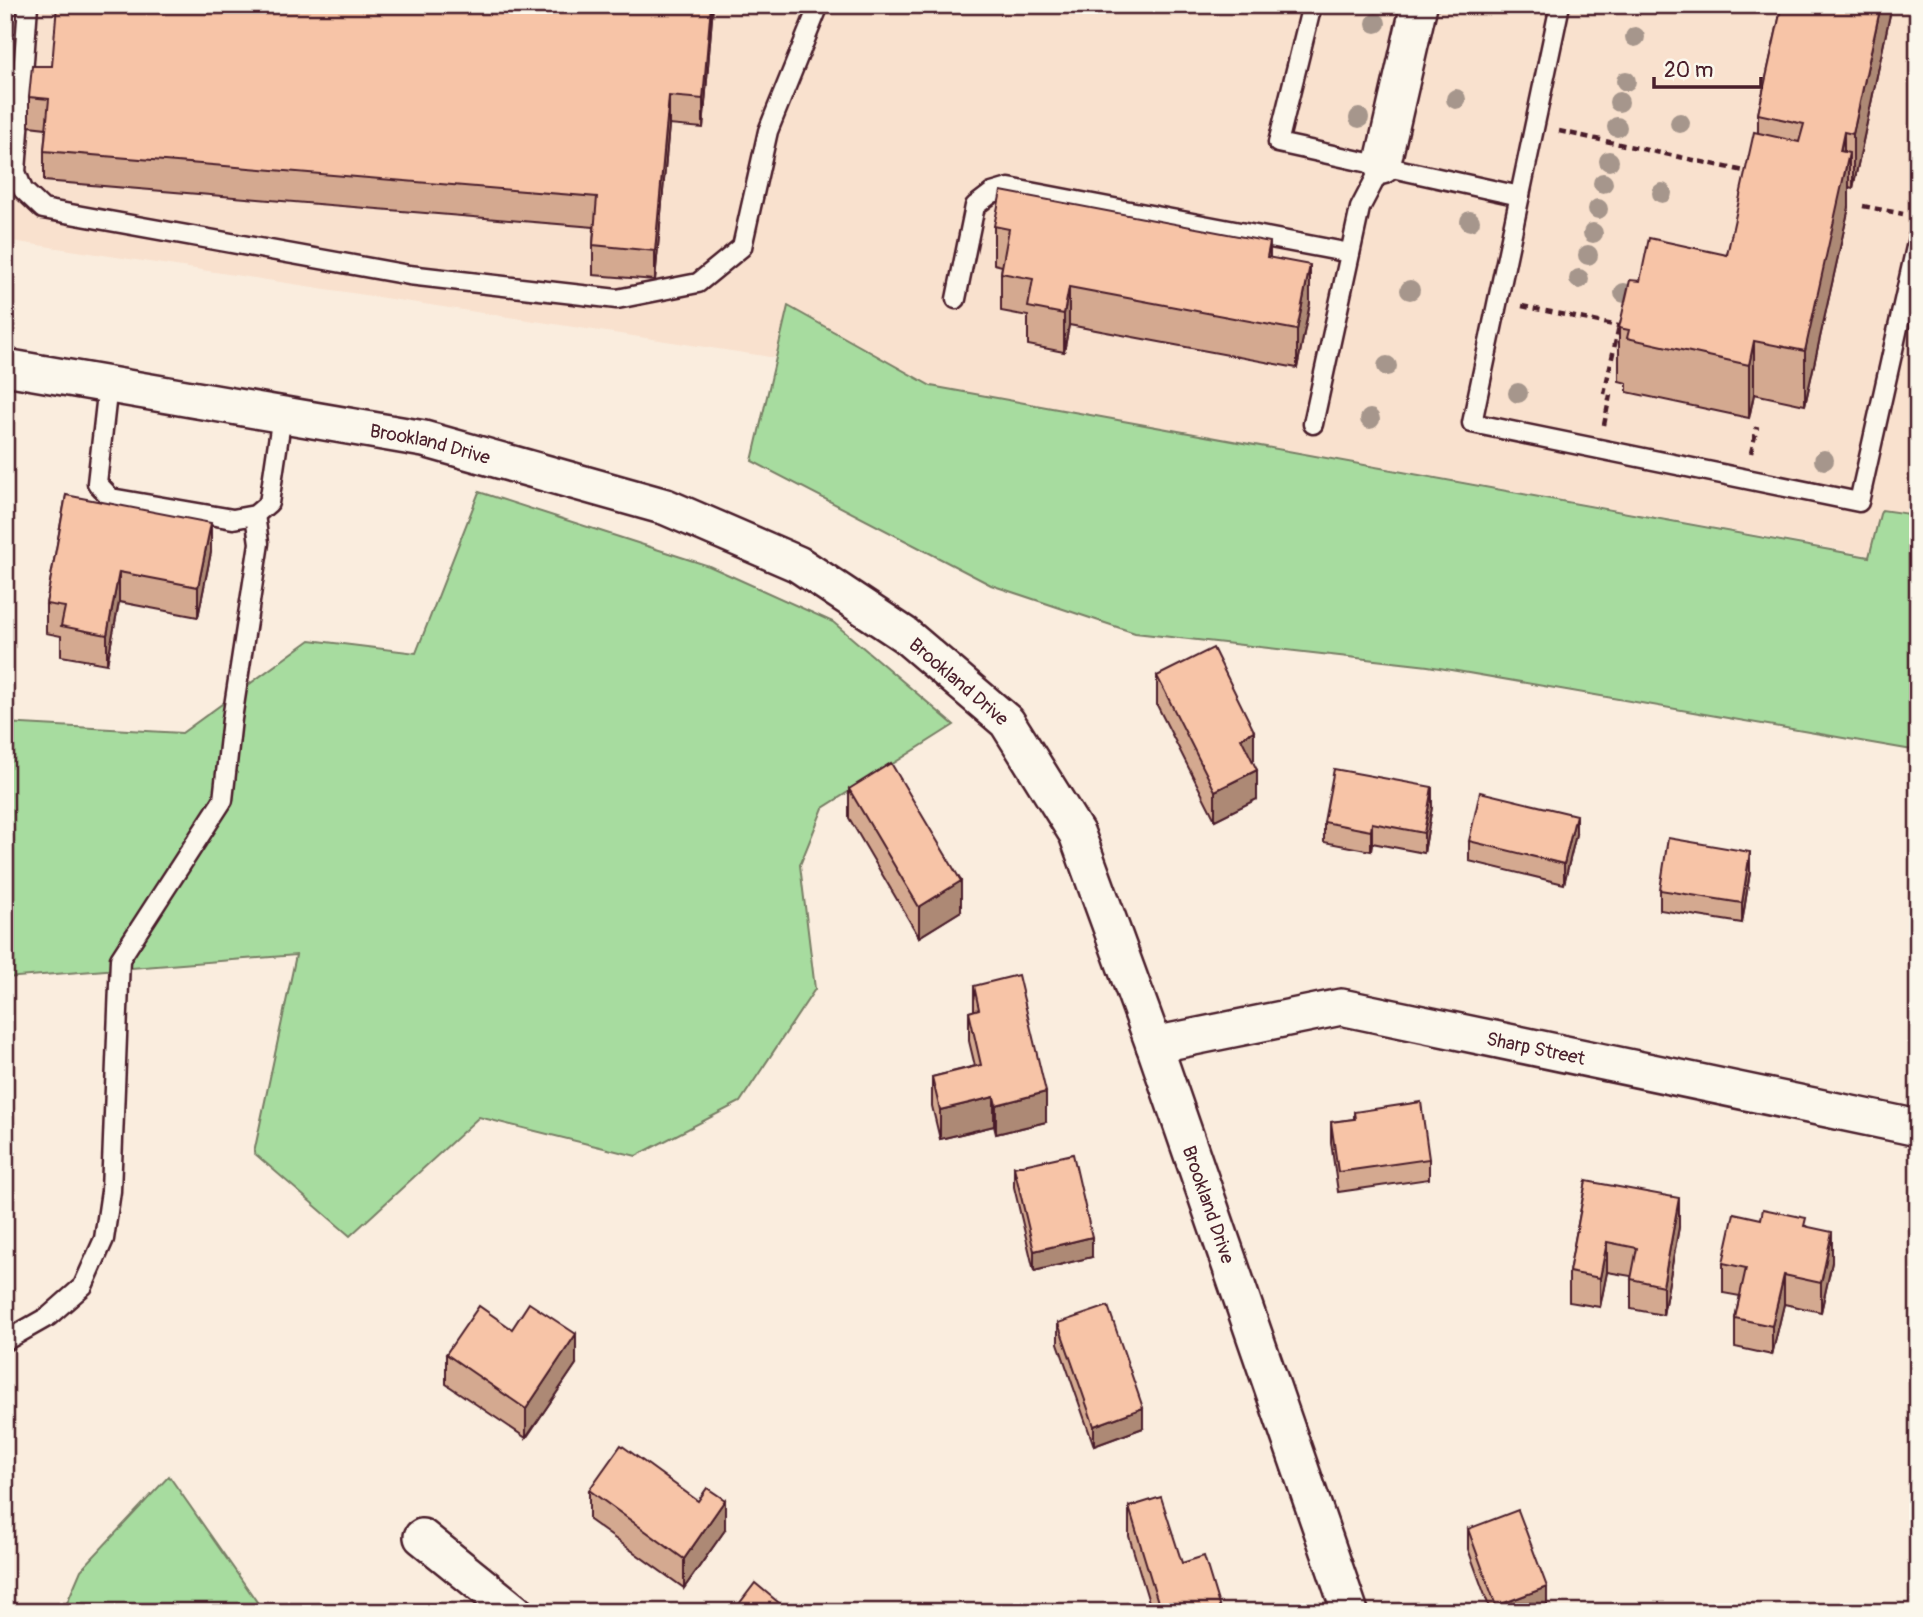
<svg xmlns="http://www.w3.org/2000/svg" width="1923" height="1617" font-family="Pangolin,sans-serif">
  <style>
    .built { fill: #f9e1ce }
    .green { fill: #a7dc9f; stroke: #787e65; stroke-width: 2 }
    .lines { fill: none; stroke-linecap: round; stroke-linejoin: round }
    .service-casing { stroke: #4a1f2b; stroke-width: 23 }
    .minor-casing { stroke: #4a1f2b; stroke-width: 40 }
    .path { stroke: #4a1f2b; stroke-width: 4.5; stroke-dasharray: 7 5; stroke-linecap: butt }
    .service { stroke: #fbf7ec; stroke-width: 18 }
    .minor { stroke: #fbf7ec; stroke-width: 35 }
    .tree { fill: #a6968c }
    .wall { fill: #d4a990; stroke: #4a1f2b; stroke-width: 2 }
    .shaded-wall { fill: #ad8975; stroke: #4a1f2b; stroke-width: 2 }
    .building { fill: #f7c4a7; stroke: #4a1f2b; stroke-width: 2 }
    .labels { text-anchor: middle; stroke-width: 7; stroke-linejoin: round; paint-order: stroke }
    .street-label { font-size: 19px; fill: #4a1f2b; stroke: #fbf7ec }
  </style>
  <rect width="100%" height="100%" fill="#faedde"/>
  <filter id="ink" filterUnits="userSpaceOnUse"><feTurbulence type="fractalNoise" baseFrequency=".0143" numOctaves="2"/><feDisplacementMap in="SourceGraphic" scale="14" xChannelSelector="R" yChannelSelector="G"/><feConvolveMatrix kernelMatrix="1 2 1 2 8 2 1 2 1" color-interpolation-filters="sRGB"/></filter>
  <g filter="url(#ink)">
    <polygon class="built" points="5,5 1918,5 1918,564 764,356 5,240"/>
    <g class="green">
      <polygon points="788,306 931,386 1869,557 1880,514 1882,510 1909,514 1918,475 1918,751 1428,666 1135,633 991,585 752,461"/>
      <polygon points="479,492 709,566 833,622 954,725 823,808 800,865 815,989 740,1102 636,1156 479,1117 350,1236 254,1153 296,955 5,978 5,723 182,733 310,640 416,653"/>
      <polygon points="169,1476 264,1612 63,1612 81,1570"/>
    </g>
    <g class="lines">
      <g class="service-casing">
        <g id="service">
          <polyline points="28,5 16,172 23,190 43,209 409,275 617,299 698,283 742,247 768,131 819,5"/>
          <polyline points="1312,5 1278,143 1520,196"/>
          <polyline points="1560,5 1472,423 1859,502 1918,238"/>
          <polyline points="956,299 975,206 992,193 1009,188 1350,253"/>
          <polyline points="108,385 97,483 111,498 233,519 255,515 269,503 282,415"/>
          <polyline points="1313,424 1360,208 1382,166"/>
          <polyline points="5,1341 49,1316 83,1286 104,1239 111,1191 120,959 223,800 232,719 259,543 255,515"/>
        </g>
      </g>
      <g class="minor-casing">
        <g id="minor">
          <polyline points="1382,166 1419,5"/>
          <path id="s1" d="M5 367 424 439 666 507 798 564 905 635 1007 722 1077 834 1154 1045 1350 1612"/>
          <path id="s2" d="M1154 1045 1341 1007 1918 1128"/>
          <polyline points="422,1537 515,1612"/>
        </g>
      </g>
      <g class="path">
        <polyline points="1559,131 1749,172"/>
        <polyline points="1863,206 1903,214"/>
        <polyline points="1522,306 1623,327"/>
        <polyline points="1604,394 1619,326"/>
        <polyline points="1604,425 1610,395"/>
        <polyline points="1751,453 1757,427"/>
      </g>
      <use href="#service" class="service"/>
      <use href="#minor" class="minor"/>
    </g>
    <g class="tree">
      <circle cx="1376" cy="23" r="10"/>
      <circle cx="1635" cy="37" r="10"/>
      <circle cx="1626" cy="81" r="10"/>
      <circle cx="1456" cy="99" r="10"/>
      <circle cx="1619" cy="102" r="10"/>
      <circle cx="1359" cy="118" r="10"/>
      <circle cx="1680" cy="123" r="10"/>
      <circle cx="1617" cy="127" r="10"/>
      <circle cx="1609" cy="161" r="10"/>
      <circle cx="1603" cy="183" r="10"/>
      <circle cx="1662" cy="193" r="10"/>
      <circle cx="1598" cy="209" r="10"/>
      <circle cx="1470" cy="221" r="10"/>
      <circle cx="1593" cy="233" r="10"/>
      <circle cx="1588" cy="255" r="10"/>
      <circle cx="1579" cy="279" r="10"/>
      <circle cx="1410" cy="290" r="10"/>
      <circle cx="1624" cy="293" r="10"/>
      <circle cx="1387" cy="366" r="10"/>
      <circle cx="1518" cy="393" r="10"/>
      <circle cx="1370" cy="419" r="10"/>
      <circle cx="1824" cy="460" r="10"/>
    </g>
    <g class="wall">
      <polygon points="713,5 703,128 669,125 655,280 593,275 593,245 594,227 44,181 44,151 46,128 29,126 29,97 52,66"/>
      <polygon points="1782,5 1892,5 1853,188 1849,187 1849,207 1805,405 1754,394 1749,418 1627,392 1627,383 1619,381 1619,328 1640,281 1727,255 1758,133 1758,114"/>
      <polygon points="994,226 1270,258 1310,303 1297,368 1069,325 1064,352 1028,345 1028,316 1001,311 1001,273 1002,266 994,264"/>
      <polygon points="66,495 211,552 198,617 119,602 107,664 61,656 61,636 46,633 46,604"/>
      <polygon points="1157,676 1254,760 1253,761 1257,799 1215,820 1157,705"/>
      <polygon points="849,789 961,911 919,937 849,818"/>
      <polygon points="1432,807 1424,853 1372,843 1371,851 1324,842 1324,822"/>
      <polygon points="1576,834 1564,884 1469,861 1469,841"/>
      <polygon points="1750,872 1742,923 1660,910 1660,890"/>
      <polygon points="974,986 1046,1122 996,1134 994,1126 940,1139 932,1106 932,1077 975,1066 969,1041 969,1012 974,1011"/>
      <polygon points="1354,1112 1429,1159 1429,1179 1338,1192 1331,1142 1331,1122 1354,1119"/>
      <polygon points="1014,1167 1092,1257 1034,1271 1014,1187"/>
      <polygon points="1586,1181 1679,1227 1663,1315 1631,1309 1631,1276 1607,1272 1600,1307 1569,1302 1569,1272"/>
      <polygon points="1761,1219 1806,1226 1832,1262 1821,1312 1784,1304 1772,1355 1735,1347 1735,1318 1740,1296 1723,1293 1723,1263"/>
      <polygon points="1058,1323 1143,1428 1094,1446 1058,1343"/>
      <polygon points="512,1329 576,1364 526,1438 446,1384 446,1354"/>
      <polygon points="589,1490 725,1530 684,1588 589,1520"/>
      <polygon points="1129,1507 1182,1563 1221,1612 1152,1612 1129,1536"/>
      <polygon points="1468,1529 1547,1607 1535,1612 1491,1612 1468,1549"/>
    </g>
    <g class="shaded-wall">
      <polygon points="711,5 713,5 703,128 703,99"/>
      <polygon points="1881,5 1892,5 1853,188 1853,134"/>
      <polygon points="669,96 669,125 655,280 655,251"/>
      <polygon points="1844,132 1844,176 1849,153 1849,207 1805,405 1805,351"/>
      <polygon points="1270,242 1270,280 1267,257"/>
      <polygon points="1310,265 1310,303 1297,368 1297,330"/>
      <polygon points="1069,287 1069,325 1064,352 1064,314"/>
      <polygon points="1754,341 1754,394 1749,418 1749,365"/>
      <polygon points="211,523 211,552 198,617 198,587"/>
      <polygon points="119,572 119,602 107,664 107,635"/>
      <polygon points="1254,731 1254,760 1241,767 1241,738"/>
      <polygon points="1257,770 1257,799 1215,820 1215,791"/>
      <polygon points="1432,787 1432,807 1424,853 1424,833"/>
      <polygon points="1576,815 1576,834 1564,884 1564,864"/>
      <polygon points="1372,823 1372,843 1371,851 1371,831"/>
      <polygon points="1750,852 1750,872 1742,923 1742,903"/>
      <polygon points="961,881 961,911 919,937 919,907"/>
      <polygon points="1046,1092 1046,1122 996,1134 996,1105"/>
      <polygon points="994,1097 994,1126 940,1139 940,1110"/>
      <polygon points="1679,1198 1679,1227 1663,1315 1663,1286"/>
      <polygon points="1832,1232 1832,1262 1821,1312 1821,1283"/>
      <polygon points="1092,1237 1092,1257 1034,1271 1034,1251"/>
      <polygon points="1607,1242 1607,1272 1600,1307 1600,1278"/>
      <polygon points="1784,1275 1784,1304 1772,1355 1772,1326"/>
      <polygon points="576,1334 576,1364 526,1438 526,1409"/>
      <polygon points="1143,1408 1143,1428 1094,1446 1094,1426"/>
      <polygon points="725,1500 725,1530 684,1588 684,1559"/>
      <polygon points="1547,1587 1547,1607 1535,1612 1496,1612 1496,1606"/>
    </g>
    <g class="building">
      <polygon points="57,5 711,5 703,99 669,96 655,251 593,245 597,197 44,151 49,99 29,97 32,66 52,66"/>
      <polygon points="1782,5 1881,5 1853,134 1844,132 1840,151 1849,153 1805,351 1754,341 1749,365 1627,338 1629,330 1619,328 1630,280 1640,281 1649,238 1727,255 1754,132 1799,142 1804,124 1758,114"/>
      <polygon points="1001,191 1270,242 1267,257 1310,265 1297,330 1069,287 1064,314 1028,307 1033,279 1001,273 1009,229 994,226"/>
      <polygon points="66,495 211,523 198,587 119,572 107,635 61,626 65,607 46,604"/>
      <polygon points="1213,648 1254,731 1241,738 1257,770 1215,791 1157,676"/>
      <polygon points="891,763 961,881 919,907 849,789"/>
      <polygon points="1334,769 1432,787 1424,833 1372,823 1371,831 1324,822"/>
      <polygon points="1480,792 1576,815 1564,864 1469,841"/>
      <polygon points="1668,838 1750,852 1742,903 1660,890"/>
      <polygon points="1018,975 1046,1092 996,1105 994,1097 940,1110 932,1077 981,1065 969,1012 979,1009 974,986"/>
      <polygon points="1421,1102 1429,1159 1338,1172 1331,1122 1355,1119 1354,1112"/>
      <polygon points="1073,1154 1092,1237 1034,1251 1014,1167"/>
      <polygon points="1586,1181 1679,1198 1663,1286 1631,1279 1637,1248 1607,1242 1600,1278 1569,1272"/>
      <polygon points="1763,1209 1806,1218 1804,1226 1832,1232 1821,1283 1784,1275 1772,1326 1735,1318 1746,1268 1723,1263 1734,1213 1761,1219"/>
      <polygon points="529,1303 576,1334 526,1409 446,1354 479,1306 512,1329"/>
      <polygon points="1108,1306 1143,1408 1094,1426 1058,1323"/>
      <polygon points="621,1445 698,1501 707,1488 725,1500 684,1559 589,1490"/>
      <polygon points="1161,1497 1182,1563 1204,1556 1221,1612 1161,1612 1129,1507"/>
      <polygon points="1518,1510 1547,1587 1496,1606 1468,1529"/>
      <polygon points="755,1583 790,1612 733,1612"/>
    </g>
  </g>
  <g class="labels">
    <g class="street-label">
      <text dy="7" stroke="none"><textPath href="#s1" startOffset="432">Brookland Drive</textPath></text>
      <text dy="7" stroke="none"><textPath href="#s1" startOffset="1020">Brookland Drive</textPath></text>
      <text dy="7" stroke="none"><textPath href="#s2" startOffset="390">Sharp Street</textPath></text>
      <text dy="7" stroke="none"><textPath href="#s1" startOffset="1608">Brookland Drive</textPath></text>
    </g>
  </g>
  <rect width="1923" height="1617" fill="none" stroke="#fbf7ec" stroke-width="28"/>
  <rect x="14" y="14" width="1895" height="1589" fill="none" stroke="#4a1f2b" stroke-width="2.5" filter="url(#ink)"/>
  <path d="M1654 77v10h107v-10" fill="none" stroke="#4a1f2b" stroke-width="3.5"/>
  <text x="1664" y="77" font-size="21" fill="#4a1f2b" stroke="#fbf7ec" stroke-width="5" paint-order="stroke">20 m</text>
</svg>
